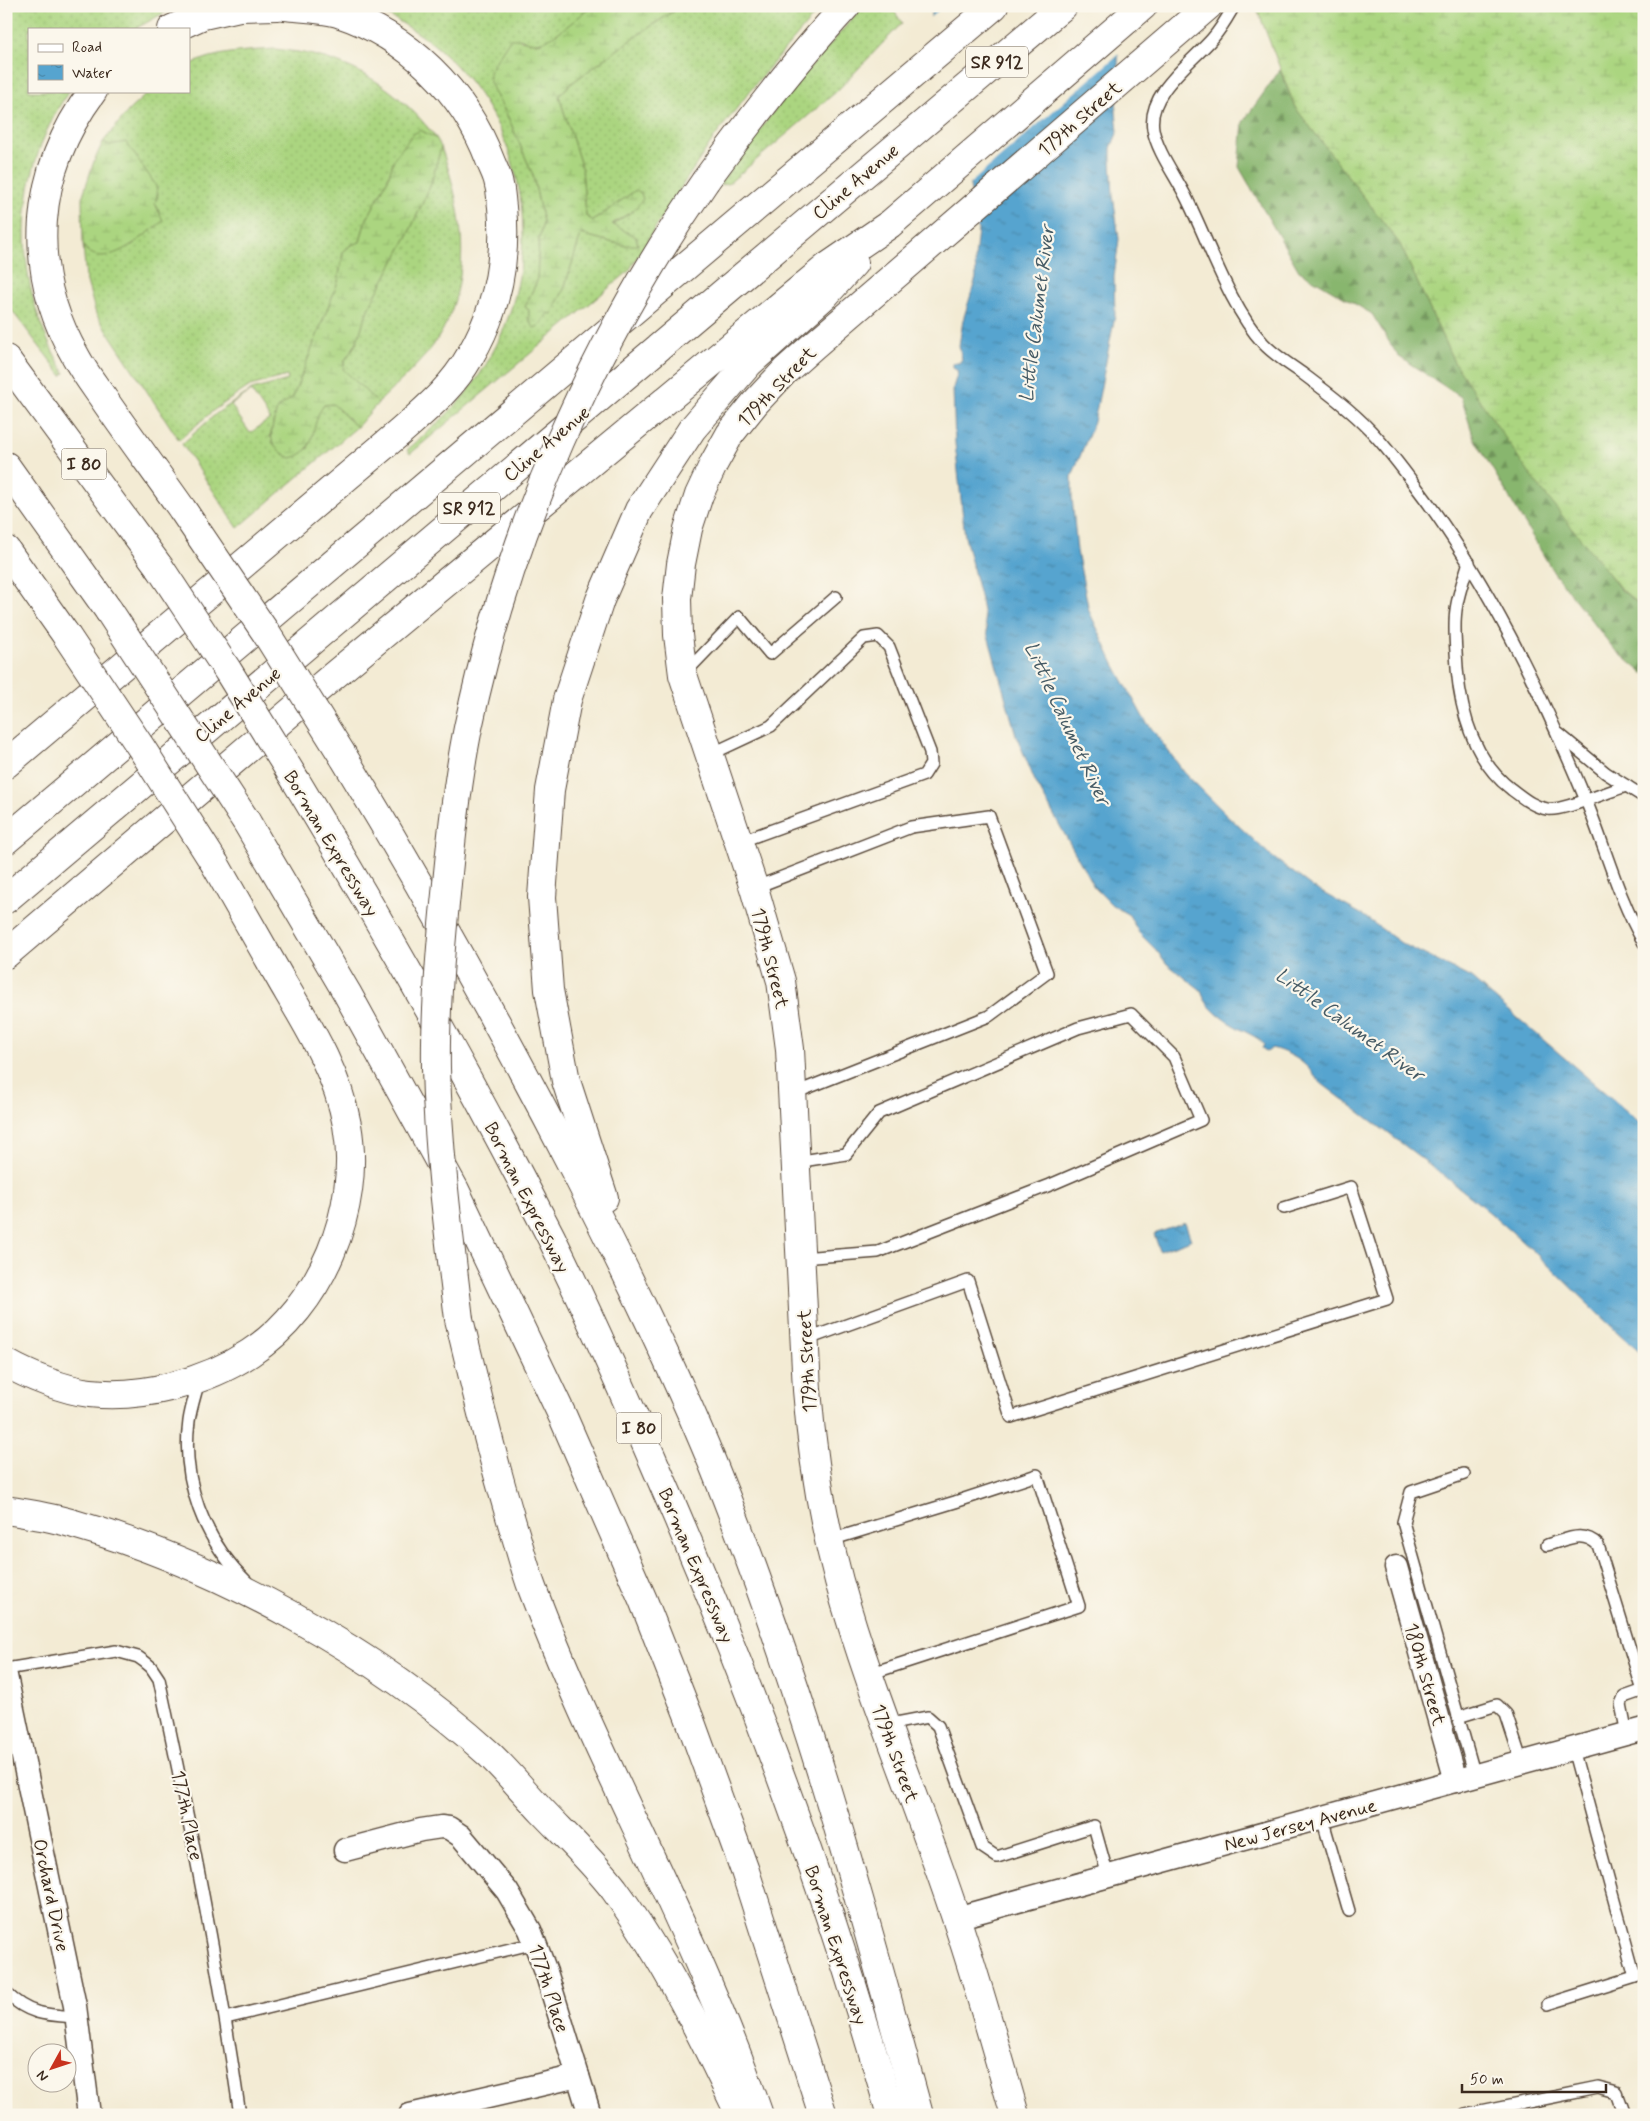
<svg xmlns="http://www.w3.org/2000/svg" width="1650" height="2121" font-family="Mynerve,sans-serif">
  <style>
    .grass { fill: url(#grass-dots); stroke: #73804f; fill-rule: evenodd }
    .forest { fill: url(#forest-firs); stroke: #627046 }
    .wetland { fill: url(#wetland-marsh); stroke: #73804f }
    .water { fill: url(#water-ripples); stroke: #486776 }
    .pier { fill: #f3ebd4 }
    .lines { fill: none; stroke-linecap: round; stroke-linejoin: round }
    .service-casing { stroke: #574739; stroke-width: 14 }
    .minor-casing { stroke: #574739; stroke-width: 25 }
    .tertiary-casing { stroke: #574739; stroke-width: 30 }
    .motorway-casing { stroke: #574739; stroke-width: 30 }
    .service { stroke: #fff; stroke-width: 11 }
    .minor { stroke: #fff; stroke-width: 22 }
    .tertiary { stroke: #fff; stroke-width: 28 }
    .motorway { stroke: #fff; stroke-width: 28 }
    .motorway-bridge-casing { stroke: #574739; stroke-width: 30; stroke-linecap: butt }
    .motorway-bridge { stroke: #fff; stroke-width: 28 }
    .labels { text-anchor: middle; stroke-width: 4.5; stroke-linejoin: round; paint-order: stroke }
    .shield { fill: #fbf7ec; stroke: #75685c; stroke-width: 1 }
    .shield-label { font-size: 18px; font-weight: bold; fill: #3b2a1e }
    .street-label { font-size: 19px; fill: #3b2a1e; stroke: #fbf7ec }
    .water-label { font-size: 20px; font-style: italic; fill: #465b65; stroke: #fbf7ec }
  </style>
  <defs>
    <pattern id="grass-dots" width="8" height="8" patternUnits="userSpaceOnUse" patternTransform="scale(1.25)"><rect width="8" height="8" fill="#abd580"/><path d="M2 2h.1M6 6h.1" fill="none" stroke="#94b76e" stroke-width="1.8" stroke-linecap="round"/></pattern>
    <pattern id="forest-firs" width="22" height="20" patternUnits="userSpaceOnUse" patternTransform="scale(1.25)"><rect width="22" height="20" fill="#88b66e"/><path d="M5 1l3.5 6h-7zM16 11l3.5 6h-7z" fill="#70945a"/></pattern>
    <pattern id="wetland-marsh" width="20" height="14" patternUnits="userSpaceOnUse" patternTransform="scale(1.25)"><rect width="20" height="14" fill="#abd580"/><path d="M1 5h8M5 5V1M11 12h8M15 12V8" fill="none" stroke="#94b76e"/></pattern>
    <pattern id="water-ripples" width="26" height="14" patternUnits="userSpaceOnUse" patternTransform="scale(1.25)"><rect width="26" height="14" fill="#56a4cf"/><path d="M2 4q2-2 4 0t4 0M15 11q2-2 4 0t4 0" fill="none" stroke="#4886a7"/></pattern>
  </defs>
  <rect width="100%" height="100%" fill="#fbf7ec"/>
  <filter id="ink" filterUnits="userSpaceOnUse"><feTurbulence type="fractalNoise" baseFrequency=".02" numOctaves="2"/><feDisplacementMap in="SourceGraphic" scale="10" xChannelSelector="R" yChannelSelector="G"/><feConvolveMatrix kernelMatrix="1 2 1 2 8 2 1 2 1" color-interpolation-filters="sRGB"/></filter>
  <filter id="wash" filterUnits="userSpaceOnUse"><feTurbulence type="fractalNoise" baseFrequency=".0096" numOctaves="4" result="noise"/><feDisplacementMap in="SourceGraphic" scale="20" xChannelSelector="R" yChannelSelector="G"/><feGaussianBlur stdDeviation="1.12" result="paint"/><feColorMatrix in="noise" values="0 0 0 0 0 0 0 0 0 0 0 0 0 0 0 0 0 1.4 0 .05"/><feComposite in="paint" operator="in"/></filter>
  <g filter="url(#wash)">
    <rect width="100%" height="100%" fill="#f3ebd4"/>
    <g class="grass">
      <path d="M6 6H176L135 29H29V91H69C11 176 11 286 65 373L62 376 6 303Z"/>
      <path d="M371 6H592C580 16 553 40 539 43 531 44 526 41 520 38L494 91 509 119 533 175 543 222 539 240 537 281 525 307 529 310V320L540 325 548 312 551 314 564 289 581 234 622 245 638 244 636 237 612 225 634 210 636 190 593 221 586 216 582 169 559 96 569 85 632 39 681 6H822L757 82 713 139 663 215 629 271 410 454 407 450C434 427 461 404 480 374 546 273 536 145 449 58 427 36 399 21 371 6Z"/>
      <polygon points="863,6 891,6 902,23 836,92 728,184 719,185 780,103"/>
      <path d="M275 49C289 51 303 52 317 56 368 69 406 98 437 139L420 130 394 159 388 179 365 223 360 242 351 245 343 252 338 282 293 397 277 409 270 437 308 449 318 412 324 405 333 404 357 427 238 528 182 444 217 413 252 390 288 380 287 376 250 386 214 410 179 440 96 314 86 278 83 245 87 251 132 245 163 221 155 203 158 194 110 145 103 142 129 110 150 91H189V65C215 52 246 51 275 49ZM251 391 270 419 250 433 231 405Z"/>
      <path d="M441 147C465 214 476 290 429 351 414 369 395 386 378 403L343 370 345 360 356 344 368 309 407 237 431 184Z"/>
    </g>
    <polygon class="forest" points="1280,70 1295,107 1400,244 1454,362 1620,589 1644,608 1644,674 1614,649 1554,573 1474,438 1461,397 1398,356 1372,314 1299,271 1239,167 1243,122"/>
    <g class="wetland">
      <path d="M592 6H681L632 39 569 85 559 96 582 169 586 216 593 221 636 190 641 193 643 199 634 210 612 224 636 237 638 245H622L581 234 564 289 552 314 548 313 540 325 534 328 529 320V310L525 307 537 281 539 240 543 222 533 175 509 119 494 91 490 82 489 72 510 39C520 38 527 43 537 43 550 42 581 15 592 6Z"/>
      <polygon points="1256,6 1644,6 1644,608 1621,589 1533,479 1454,362 1400,244 1295,107"/>
      <path d="M420 130 437 139 441 147 431 184 407 237 368 309 356 344 345 360 343 369 378 403 357 427 333 404 324 405C309 424 319 452 291 458 264 444 271 434 277 409L293 397 338 282 343 252 351 245 360 242 365 223 388 179 394 159 412 135Z"/>
      <path d="M103 142 110 145 126 142 155 184 158 194 155 203 163 221C145 235 101 275 83 245L82 198 94 161Z"/>
    </g>
    <g class="water">
      <path d="M932 6H1110L1119 42 1116 112 1118 131 1111 148V161L1113 195 1119 239 1114 277 1115 316 1094 422 1072 476V497L1077 551 1089 611 1114 664 1143 717 1184 772 1226 814 1271 856 1314 888 1361 914 1401 943 1471 978 1644 1126V1356C1600 1318 1561 1276 1519 1238 1457 1182 1388 1134 1321 1083 1315 1078 1311 1070 1305 1065 1297 1057 1283 1051 1272 1048L1267 1052 1262 1048 1264 1045C1260 1038 1251 1035 1244 1031 1228 1023 1205 1009 1201 990L1167 964 1156 950 1139 933 1129 915 1112 905 1094 887 1035 781 1016 735 987 632 980 596 965 537 955 443 953 388 958 371 953 368V363H959L962 359 959 346 963 320 976 278 975 258 978 230 967 169 929 33Z"/>
      <polygon points="1185,1223 1191,1240 1160,1251 1154,1234"/>
    </g>
    <polygon class="pier" points="944,6 1112,6 1121,42 1121,52 967,186 964,169 939,87 927,33 928,19"/>
  </g>
  <g filter="url(#ink)">
    <g class="lines">
      <g class="service-casing">
        <g id="service">
          <path d="M1234 6C1227 18 1221 29 1212 39 1191 63 1147 93 1153 129 1157 152 1177 178 1187 199 1209 243 1230 307 1263 343 1274 355 1289 364 1303 374 1327 392 1351 410 1371 431 1388 449 1403 469 1417 488 1488 581 1540 690 1585 798 1605 846 1618 898 1644 943"/>
          <path d="M1469 562C1464 578 1458 594 1456 610 1454 624 1455 638 1456 652 1458 702 1469 757 1511 789 1522 797 1533 807 1547 809 1562 812 1608 791 1627 786"/>
          <polyline points="685,673 739,617 770,654 836,597"/>
          <polyline points="1559,734 1606,773 1644,797"/>
          <polyline points="709,755 771,726 864,638 878,636 889,647 930,752 931,764 924,775 739,842"/>
          <polyline points="754,888 911,827 989,816 1047,973 989,1016 792,1094"/>
          <polyline points="796,1162 846,1154 879,1113 1078,1028 1131,1014 1174,1057 1201,1120 1050,1185 878,1252 801,1258"/>
          <polyline points="805,1340 968,1281 1011,1417 1387,1299 1351,1187 1284,1208"/>
          <path d="M199 1380C196 1393 191 1407 189 1421 181 1481 204 1540 247 1582"/>
          <polyline points="1464,1474 1411,1492 1403,1522 1475,1776"/>
          <polyline points="830,1540 955,1502 1037,1475 1079,1606 869,1674"/>
          <path d="M1547 1545C1566 1540 1583 1529 1598 1545L1643 1691"/>
          <path d="M6 1669 116 1651 138 1657 145 1662 151 1667 159 1679C190 1824 219 1968 240 2115"/>
          <polyline points="1458,1717 1497,1705 1506,1714 1522,1763"/>
          <polyline points="886,1725 928,1717 938,1726 982,1847 997,1857 1094,1826 1108,1876"/>
          <polyline points="1627,1734 1621,1704 1624,1697 1644,1690"/>
          <polyline points="1573,1749 1635,1977"/>
          <polyline points="1322,1818 1349,1911"/>
          <path d="M6 1993C29 2015 46 2015 76 2017"/>
          <polyline points="1548,2004 1644,1974"/>
          <polyline points="226,2018 535,1943"/>
          <polyline points="1465,2115 1598,2088 1617,2093 1625,2115"/>
        </g>
      </g>
      <g class="minor-casing">
        <g id="minor">
          <polyline points="1396,1567 1456,1781"/>
          <polyline points="6,1676 75,2006 89,2115"/>
          <polyline points="345,1850 421,1830 441,1827 449,1828 461,1836 507,1891 530,1930 546,1972 590,2115"/>
          <polyline points="956,1918 1644,1729"/>
          <polyline points="410,2115 578,2076"/>
        </g>
      </g>
      <g class="tertiary-casing">
        <path id="tertiary" d="M1015 2115C996 2049 978 1983 956 1918 919 1805 871 1696 839 1581 822 1518 812 1455 807 1390L790 1049 781 981 754 888 683 675 678 635 677 599 681 564 688 529 699 495 714 463 730 434 755 403 785 371 813 346 1208 6"/>
      </g>
      <g class="motorway-casing">
        <g id="motorway">
          <polyline points="172,29 203,15 239,7 277,6"/>
          <path d="M93 91C33 172 25 269 76 357 84 372 94 385 103 398 129 436 156 472 182 509"/>
          <path d="M706 180C750 120 795 61 846 6"/>
          <polyline points="6,359 160,568"/>
          <polyline points="6,466 109,611"/>
          <polyline points="6,550 66,635"/>
          <path d="M343 756C427 894 505 1035 579 1179 626 1272 672 1365 712 1462 798 1674 859 1894 919 2115"/>
          <path d="M6 764 399 433C425 410 453 387 470 356 497 310 507 259 502 207 501 200 501 192 499 185 498 176 493 168 490 160 464 91 408 36 338 13 322 8 302 8 285 6"/>
          <path d="M296 781C386 930 472 1082 551 1237 589 1314 624 1393 658 1472 749 1680 829 1895 891 2115"/>
          <polyline points="246,821 347,993 455,1190 563,1417 643,1600 689,1717 745,1871 823,2115"/>
          <polyline points="6,840 994,6"/>
          <polyline points="6,899 1063,6"/>
          <polyline points="6,954 332,677 827,267 890,224 1143,6"/>
          <polyline points="604,1198 566,1081 549,990 542,897 550,790 567,700 600,600 639,510 692,429 749,363 825,295 854,263"/>
          <path d="M459 1319C476 1390 493 1461 514 1530 520 1549 525 1569 532 1588 599 1767 697 1933 759 2115"/>
          <path d="M6 1363C29 1376 64 1390 90 1393 142 1399 206 1382 250 1353 321 1307 362 1208 347 1125 338 1074 310 1029 284 985 261 944 238 904 215 864"/>
          <path d="M6 1510C29 1514 52 1517 74 1524 219 1565 378 1653 489 1754 508 1772 525 1793 543 1812 567 1837 593 1862 614 1889 665 1959 703 2037 740 2115"/>
        </g>
      </g>
      <use href="#service" class="service"/>
      <use href="#minor" class="minor"/>
      <use href="#tertiary" class="tertiary"/>
      <use href="#motorway" class="motorway"/>
      <g class="motorway-bridge-casing">
        <g id="motorway-bridge">
          <polyline points="182,509 266,633 343,756"/>
          <polyline points="160,568 228,671 296,781"/>
          <polyline points="109,611 246,821"/>
          <polyline points="66,635 142,749 215,864"/>
          <path d="M459 1319C449 1236 438 1152 436 1068 435 1010 440 952 446 894 451 839 457 782 468 728 509 533 592 344 706 180"/>
        </g>
      </g>
      <use href="#motorway-bridge" class="motorway-bridge"/>
    </g>
  </g>
  <g class="labels">
    <g class="shield">
      <rect x="966" y="46.5" width="62" height="31" rx="4"/>
      <rect x="61.5" y="448.5" width="45" height="31" rx="4"/>
      <rect x="438" y="492.5" width="62" height="31" rx="4"/>
      <rect x="616.5" y="1412.5" width="45" height="31" rx="4"/>
    </g>
    <g class="shield-label">
      <text x="997" y="68">SR 912</text>
      <text x="84" y="470">I 80</text>
      <text x="469" y="514">SR 912</text>
      <text x="639" y="1434">I 80</text>
    </g>
    <g class="street-label">
      <text transform="translate(1079 118) rotate(-41)" y="7">179th Street</text>
      <text transform="translate(855 181) rotate(-40)" y="7">Cline Avenue</text>
      <text transform="translate(776 386) rotate(-46)" y="7">179th Street</text>
      <text transform="translate(546 443) rotate(-40)" y="7">Cline Avenue</text>
      <text transform="translate(237 704) rotate(-40)" y="7">Cline Avenue</text>
      <text transform="translate(332 843) rotate(59)" y="7">Borman Expressway</text>
      <text transform="translate(771 958) rotate(76)" y="7">179th Street</text>
      <text transform="translate(528 1197) rotate(63)" y="7">Borman Expressway</text>
      <text transform="translate(806 1361) rotate(-93)" y="7">179th Street</text>
      <text transform="translate(697 1565) rotate(67)" y="7">Borman Expressway</text>
      <text transform="translate(1426 1674) rotate(74)" y="7">180th Street</text>
      <text transform="translate(896 1753) rotate(70)" y="7">179th Street</text>
      <text transform="translate(188 1815) rotate(78)" y="7">177th Place</text>
      <text transform="translate(1300 1824) rotate(-15)" y="7">New Jersey Avenue</text>
      <text transform="translate(52 1895) rotate(78)" y="7">Orchard Drive</text>
      <text transform="translate(837 1945) rotate(72)" y="7">Borman Expressway</text>
      <text transform="translate(550 1988) rotate(72)" y="7">177th Place</text>
    </g>
    <g class="water-label">
      <text transform="translate(1036 314) rotate(-83)" y="7">Little Calumet River</text>
      <text transform="translate(1068 723) rotate(65)" y="7">Little Calumet River</text>
      <text transform="translate(1350 1024) rotate(36)" y="7">Little Calumet River</text>
    </g>
  </g>
  <rect width="1650" height="2121" fill="none" stroke="#fbf7ec" stroke-width="25"/>
  <rect x="28" y="28" width="162" height="65" fill="#fbf7ec" stroke="#aea59a"/>
  <rect x="38" y="44" width="25" height="8" fill="#ffffff" stroke="#aea59a"/>
  <text x="72" y="52" font-size="15" fill="#3b2a1e">Road</text>
  <rect x="38" y="65" width="25" height="15" fill="url(#water-ripples)" stroke="#aea59a"/>
  <text x="72" y="78" font-size="15" fill="#3b2a1e">Water</text>
  <g transform="translate(52 2068) rotate(230)"><circle r="24" fill="#fbf7ec" stroke="#aea59a"/>
  <path d="M0-4L9 19L0 12L-9 19Z" fill="#c8321e"/>
  <text y="-8" font-size="14" font-weight="bold" text-anchor="middle" fill="#3b2a1e">N</text>
  </g>
  <path d="M1462 2084v8h144v-8" fill="none" stroke="#3b2a1e" stroke-width="2.5"/>
  <text x="1470" y="2084" font-size="15" fill="#3b2a1e" stroke="#fbf7ec" stroke-width="4" paint-order="stroke">50 m</text>
</svg>
